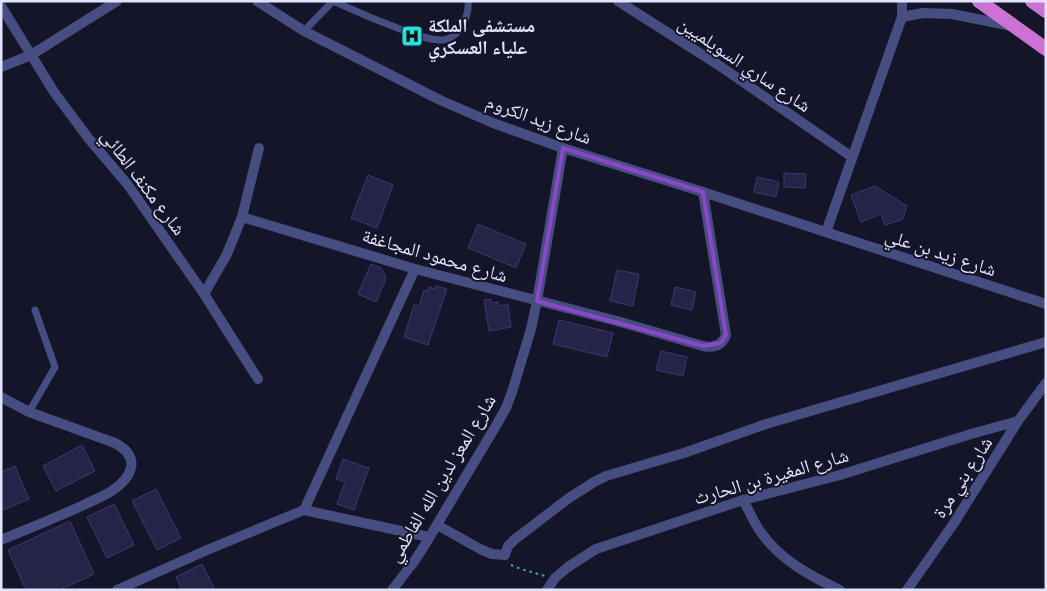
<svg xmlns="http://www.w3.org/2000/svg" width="1047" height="591" font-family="Cabin,'Noto Naskh Arabic',sans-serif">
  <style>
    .building { fill: #252347; stroke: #3b3870 }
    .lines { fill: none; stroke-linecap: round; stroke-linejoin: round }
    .path { stroke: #42ad96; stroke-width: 2; stroke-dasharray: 2.5 4; stroke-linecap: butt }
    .service { stroke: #464d81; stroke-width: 7 }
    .minor { stroke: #464d81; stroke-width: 10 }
    .trunk { stroke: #cc72d4; stroke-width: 14 }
    .marked { fill: none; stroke: #8a47c8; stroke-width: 4; stroke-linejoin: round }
    .labels { text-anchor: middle; stroke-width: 4; stroke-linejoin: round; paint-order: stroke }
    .poi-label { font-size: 19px; font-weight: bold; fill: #e1e2fb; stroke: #151529; text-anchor: start }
    .street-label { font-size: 19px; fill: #e1e2fb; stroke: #151529 }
  </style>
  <rect width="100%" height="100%" fill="#151529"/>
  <g class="building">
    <polygon points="784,173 806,174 805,188 784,187"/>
    <polygon points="368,175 393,185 377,228 351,218"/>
    <polygon points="757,177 779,182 776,197 754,192"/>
    <polygon points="875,186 907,206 903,219 885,225 881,214 861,222 851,195"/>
    <polygon points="478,224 526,244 516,268 468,248"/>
    <polygon points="371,264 381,268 385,275 385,281 376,302 358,294"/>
    <polygon points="617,270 639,274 633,306 610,301"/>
    <polygon points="436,286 447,289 428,345 404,337 414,305 419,306 424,290 427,292 429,287 435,289"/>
    <polygon points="675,287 696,292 692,310 671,305"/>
    <polygon points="491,299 492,303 498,302 499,306 508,304 511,327 489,331 484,300"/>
    <polygon points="559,320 613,333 607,357 553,344"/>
    <polygon points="661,351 687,357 683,376 656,370"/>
    <polygon points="82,445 95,471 56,491 43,466"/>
    <polygon points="343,459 369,468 354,510 337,504 345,482 336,479"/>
    <polygon points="15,466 29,499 1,511 1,472"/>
    <polygon points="156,489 181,538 157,550 132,501"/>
    <polygon points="114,504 134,545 107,558 87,517"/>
    <polygon points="70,521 94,574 60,590 26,590 8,550"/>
    <polygon points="202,564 215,590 182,590 176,577"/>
  </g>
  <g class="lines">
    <polyline class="path" points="511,565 521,569 545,576"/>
    <g class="service">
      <path d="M333 1C357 12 381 22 405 31 416 35 432 41 443 40 452 39 460 31 463 24 467 16 469 9 468 1"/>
      <polyline points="304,31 333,1"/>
      <polyline points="29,412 55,367 35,310"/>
    </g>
    <g class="minor">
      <polyline points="257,1 304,31 440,100 493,123 563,148 703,192 1046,304"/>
      <polyline points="618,1 717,64 852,157"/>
      <polyline points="1,6 54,92 89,139 128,185 204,294 258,379"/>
      <polyline points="902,17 923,13 952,14 1012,26"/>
      <polyline points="1,67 31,55 117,1"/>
      <polyline points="242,217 259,148"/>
      <polyline points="826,232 902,17 902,1"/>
      <path d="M204 294 227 254 242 217 415 269 617 321 703 346C713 348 722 346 726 335L703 192"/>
      <path d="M1 397 29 412 115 443C141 457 133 476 113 490 105 496 95 499 86 504 58 517 30 528 1 540"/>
      <path d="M743 500C749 510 753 521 760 531 779 559 810 576 840 590"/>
      <polyline points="304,510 415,269"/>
      <polyline points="437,525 482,550 492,554 505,555 508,546 514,540 569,498 594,482 606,476 684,453 766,424 1046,342"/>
      <polyline points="117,590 207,550 304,510 429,537"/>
      <polyline points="392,590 413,563 423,548 497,424 506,408 512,392 531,329 537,301 563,148"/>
      <polyline points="547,590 555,578 568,567 596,549 743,500 840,475 971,434 1018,421"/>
      <polyline points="907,590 954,523 1018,421 1046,383"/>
    </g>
    <g class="trunk">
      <polyline points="979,1 1046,49"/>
      <polyline points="1032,1 1046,11"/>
    </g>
  </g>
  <path class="marked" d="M563 148 703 192 726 335 721 343 703 346 537 301Z"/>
  <defs>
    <g id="hospital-square" transform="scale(1.125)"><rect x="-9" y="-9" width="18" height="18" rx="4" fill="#27e1d7" stroke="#151529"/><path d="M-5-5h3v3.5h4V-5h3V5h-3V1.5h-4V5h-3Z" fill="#111"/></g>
  </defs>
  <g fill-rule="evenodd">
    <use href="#hospital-square" x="412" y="36"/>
  </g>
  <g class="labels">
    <g class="poi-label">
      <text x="428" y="32">مستشفى الملكة<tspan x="428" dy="22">علياء العسكري</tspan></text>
    </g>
    <g class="street-label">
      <text transform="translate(745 64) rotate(34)" y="7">شارع ساري السويلميين</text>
      <text transform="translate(539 119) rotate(20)" y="7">شارع زيد الكروم</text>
      <text transform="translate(144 182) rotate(53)" y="7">شارع مكنف الطائي</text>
      <text transform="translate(941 252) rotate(18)" y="7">شارع زيد بن علي</text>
      <text transform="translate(435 255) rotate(16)" y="7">شارع محمود المجاغفة</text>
      <text transform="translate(771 476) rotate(-16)" y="7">شارع المغيرة بن الحارث</text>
      <text transform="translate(962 477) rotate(-57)" y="7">شارع بني مرة</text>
      <text transform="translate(441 478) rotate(-59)" y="7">شارع المعز لدين الله الفاطمي</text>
    </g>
  </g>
  <rect width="1047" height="591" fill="none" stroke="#e1e2fb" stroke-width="5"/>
</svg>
